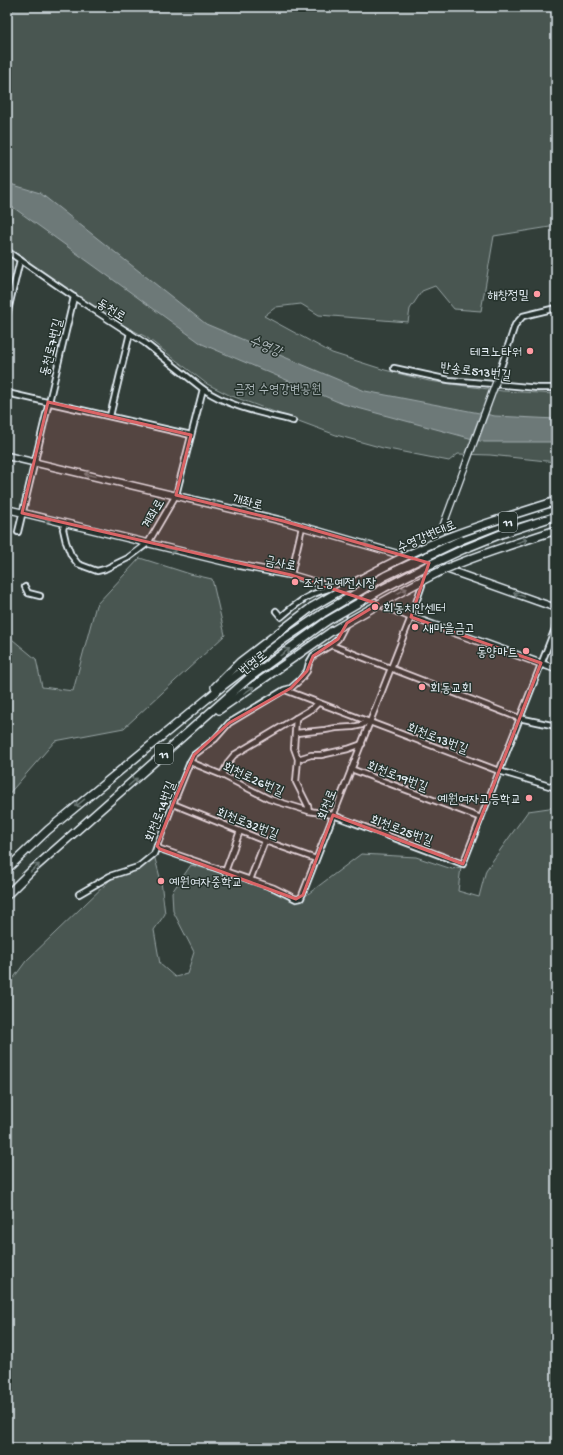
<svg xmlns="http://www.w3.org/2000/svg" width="563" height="1455" font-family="'Gochi Hand','Poor Story',sans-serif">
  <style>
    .green { fill: #495651; stroke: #98a4a4 }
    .water { fill: #6d7978; stroke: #9ea9ab }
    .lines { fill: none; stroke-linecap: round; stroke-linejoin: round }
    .minor-casing { stroke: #e8f1f8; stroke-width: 8 }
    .tertiary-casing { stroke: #e8f1f8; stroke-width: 8 }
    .secondary-casing { stroke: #e8f1f8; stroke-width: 9 }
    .trunk-casing { stroke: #e8f1f8; stroke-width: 10 }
    .minor { stroke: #26332d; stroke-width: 4.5 }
    .tertiary { stroke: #26332d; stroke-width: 5.5 }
    .secondary { stroke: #26332d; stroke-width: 6 }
    .trunk { stroke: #26332d; stroke-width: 7 }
    .tertiary-bridge-casing { stroke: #e8f1f8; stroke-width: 8; stroke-linecap: butt }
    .trunk-bridge-casing { stroke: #e8f1f8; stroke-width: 10; stroke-linecap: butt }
    .tertiary-bridge { stroke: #26332d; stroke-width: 5.5 }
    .trunk-bridge { stroke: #26332d; stroke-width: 7 }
    .oneway { stroke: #6a7674 }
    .marked { fill: #db6466; fill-opacity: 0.2; stroke: #db6466; stroke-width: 3; stroke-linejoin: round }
    .poi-dot { fill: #ff9aa2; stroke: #26332d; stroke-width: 1.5 }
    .labels { text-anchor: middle; stroke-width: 3; stroke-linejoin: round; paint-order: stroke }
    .shield { fill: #26332d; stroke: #aeb8bb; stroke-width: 1 }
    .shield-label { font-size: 12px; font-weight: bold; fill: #e8f1f8 }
    .poi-label { font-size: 13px; fill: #e8f1f8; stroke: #26332d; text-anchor: start }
    .street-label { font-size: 13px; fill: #e8f1f8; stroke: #26332d }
    .park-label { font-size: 13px; fill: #b0bbbe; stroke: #26332d }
    .water-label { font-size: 14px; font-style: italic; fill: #b1bbbe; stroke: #26332d }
  </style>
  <rect width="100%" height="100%" fill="#323e39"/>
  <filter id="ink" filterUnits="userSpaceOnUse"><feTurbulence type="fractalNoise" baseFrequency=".025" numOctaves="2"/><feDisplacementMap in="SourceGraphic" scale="8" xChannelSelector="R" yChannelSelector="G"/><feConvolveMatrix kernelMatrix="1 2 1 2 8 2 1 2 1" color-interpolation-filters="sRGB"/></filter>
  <g filter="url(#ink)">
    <g class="green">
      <polygon points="23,7 556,7 556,226 494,236 481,311 454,309 435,286 422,291 410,309 408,322 319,315 301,304 276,307 264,316 332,353 385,370 429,381 503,391 556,394 556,462 490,455 458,454 449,461 383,448 336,435 229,395 207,384 146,337 121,324 77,297 7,248 7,11"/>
      <polygon points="140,558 190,574 212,579 225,635 124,728 55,741 7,796 7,635 36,659 42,687 73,691 96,605"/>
      <polygon points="556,807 556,1448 7,1448 7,987 26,961 111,879 154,855 161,881 165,914 154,930 160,964 175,977 187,974 194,952 173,911 172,892 191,865 250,880 296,903 361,854 416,857 452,869 461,867 458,891 479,897 486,870 528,811"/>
    </g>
    <polygon class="water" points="7,183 40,193 206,324 365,391 495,416 556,419 556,442 484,442 343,404 202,344 14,208 7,206"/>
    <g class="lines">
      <g class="minor-casing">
        <g id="minor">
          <polyline points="7,251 74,297 145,343 203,389 176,495 148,543 128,558 105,569 97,571 78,564 71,555 66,542 63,529 65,523"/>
          <polyline points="7,315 20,260"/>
          <polyline points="394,368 449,380 538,388 556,388"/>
          <polyline points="496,382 515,325 523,316 556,308"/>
          <path d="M203 389C229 407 262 413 293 421"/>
          <polyline points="7,393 191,435"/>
          <polyline points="110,416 130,333"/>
          <polyline points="18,532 74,297"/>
          <polyline points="291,575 302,527"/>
          <polyline points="25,587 28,593 40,596"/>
          <path d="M276 611 281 617C298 602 312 591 335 588L349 610"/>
          <polyline points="331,645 519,718 556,726"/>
          <polyline points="285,690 499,771 556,788"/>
          <polyline points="296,718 294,748 298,759 296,782 308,806 309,811"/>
          <polyline points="296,733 325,730 336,728 353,727 362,725 366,722"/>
          <polyline points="298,759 311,755 321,755 348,749 362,744"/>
          <polyline points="190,762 222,775 269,799 309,811 333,815 463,864 556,626"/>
          <polyline points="351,769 481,818"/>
          <polyline points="222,775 229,761 234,755 313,708 318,703"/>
          <polyline points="173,804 265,841 316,859"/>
          <polyline points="157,846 160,849 274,888 296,899 301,898 411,617 429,565"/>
          <polyline points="225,872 240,831"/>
          <polyline points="250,880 265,841"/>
          <polyline points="79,894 110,876 138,867 154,854 173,804 190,762 194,755 215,739 229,723 284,690 291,688 300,680 307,671 309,663 313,656 331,645 338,639 351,614 371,601"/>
        </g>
      </g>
      <g class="tertiary-casing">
        <polyline id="tertiary" points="453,570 436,545 464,469"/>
      </g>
      <g class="secondary-casing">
        <g id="secondary">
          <polyline points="7,456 283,521 429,563 556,608"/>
          <polyline points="7,509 238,565 291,575 355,594 411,617 556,669"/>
        </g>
      </g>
      <g class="trunk-casing">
        <g id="trunk">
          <polyline points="461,540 502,524 556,508"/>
          <polyline points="464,549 501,534 556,516"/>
          <polyline points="215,687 240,662 312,607"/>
          <polyline points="219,710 332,631"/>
          <polyline points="7,869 48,830 224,685 283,640 323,613"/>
          <polyline points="7,895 31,871 249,678 327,621"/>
        </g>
      </g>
      <use href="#minor" class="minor"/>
      <use href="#tertiary" class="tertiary"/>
      <use href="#secondary" class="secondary"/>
      <use href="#trunk" class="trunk"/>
      <g class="tertiary-bridge-casing">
        <polyline id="tertiary-bridge" points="464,469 496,382"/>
      </g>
      <g class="trunk-bridge-casing">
        <g id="trunk-bridge">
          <path d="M312 607C356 581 399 557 446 538 482 524 519 513 556 501"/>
          <polyline points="323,613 385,576 461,540"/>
          <polyline points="327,621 384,588 425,567 464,549"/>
          <path d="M332 631C368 610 404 589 441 571 478 554 518 543 556 530"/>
        </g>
      </g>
      <use href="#tertiary-bridge" class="tertiary-bridge"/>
      <use href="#trunk-bridge" class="trunk-bridge"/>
    </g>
    <defs><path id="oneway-shaft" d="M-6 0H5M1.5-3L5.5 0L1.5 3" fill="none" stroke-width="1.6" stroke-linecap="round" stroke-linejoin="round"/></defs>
    <g class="oneway">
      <use href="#oneway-shaft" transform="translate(90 475) rotate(-167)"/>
      <use href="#oneway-shaft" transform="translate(217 505) rotate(-166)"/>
      <use href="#oneway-shaft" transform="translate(45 519) rotate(13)"/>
      <use href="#oneway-shaft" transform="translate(522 541) rotate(-19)"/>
      <use href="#oneway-shaft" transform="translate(369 545) rotate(-164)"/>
      <use href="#oneway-shaft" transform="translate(171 549) rotate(13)"/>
      <use href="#oneway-shaft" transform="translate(402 591) rotate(-27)"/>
      <use href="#oneway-shaft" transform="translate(519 595) rotate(-160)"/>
      <use href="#oneway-shaft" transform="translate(285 652) rotate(-36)"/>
      <use href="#oneway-shaft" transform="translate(249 690) rotate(-35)"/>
      <use href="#oneway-shaft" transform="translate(133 782) rotate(-41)"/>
      <use href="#oneway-shaft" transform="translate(80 803) rotate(140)"/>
      <use href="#oneway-shaft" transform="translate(35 868) rotate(-42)"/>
    </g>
  </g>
  <path class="marked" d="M48 402 191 435 176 495 283 521 429 563 411 617 541 663 463 864 333 815 303 895 296 899 160 849 157 846 173 804 194 755 229 723 291 688 307 671 313 656 338 639 347 623 378 604 291 575 22 513Z"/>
  <g class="poi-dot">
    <circle cx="537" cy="294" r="4"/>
    <circle cx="530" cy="351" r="4"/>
    <circle cx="295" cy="582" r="4"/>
    <circle cx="375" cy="607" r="4"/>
    <circle cx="415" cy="627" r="4"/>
    <circle cx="526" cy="651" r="4"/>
    <circle cx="422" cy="687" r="4"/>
    <circle cx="529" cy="798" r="4"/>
    <circle cx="161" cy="881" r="4"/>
  </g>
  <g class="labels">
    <g class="shield">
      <rect x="499" y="512" width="18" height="20" rx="3"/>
      <rect x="155" y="744" width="18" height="20" rx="3"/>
    </g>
    <g class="shield-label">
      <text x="508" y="526">11</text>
      <text x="164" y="758">11</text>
    </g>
    <g class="poi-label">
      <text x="529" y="299" text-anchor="end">해창정밀</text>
      <text x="522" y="356" text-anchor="end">테크노타워</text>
      <text x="303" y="587">조선공예전시장</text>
      <text x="383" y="612">회동치안센터</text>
      <text x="423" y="632">새마을금고</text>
      <text x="518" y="656" text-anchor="end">동양마트</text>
      <text x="430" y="692">회동교회</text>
      <text x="521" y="803" text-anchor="end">예원여자고등학교</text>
      <text x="169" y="886">예원여자중학교</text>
    </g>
    <g class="street-label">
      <text transform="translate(112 309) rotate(32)" y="5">동천로</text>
      <text transform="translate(50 347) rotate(-76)" y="5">동천로7번길</text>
      <text transform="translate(476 370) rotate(7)" y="5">반송로513번길</text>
      <text transform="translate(248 501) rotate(14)" y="5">개좌로</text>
      <text transform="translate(152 513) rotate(-60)" y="5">계좌로</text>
      <text transform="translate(426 535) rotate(-23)" y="5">수영강변대로</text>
      <text transform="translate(281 562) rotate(12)" y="5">금사로</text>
      <text transform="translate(252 662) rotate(-38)" y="5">번영로</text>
      <text transform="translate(438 737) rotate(21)" y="5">회천로13번길</text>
      <text transform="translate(398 775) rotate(21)" y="5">회천로19번길</text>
      <text transform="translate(254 778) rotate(24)" y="5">회천로26번길</text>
      <text transform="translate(326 804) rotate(-69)" y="5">회천로</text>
      <text transform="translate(159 811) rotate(-69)" y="5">회천로14번길</text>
      <text transform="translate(248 822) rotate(21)" y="5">회천로32번길</text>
      <text transform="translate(402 829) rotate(20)" y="5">회천로25번길</text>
    </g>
    <g class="park-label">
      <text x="278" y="393">금정 수영강변공원</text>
    </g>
    <g class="water-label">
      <text transform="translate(266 345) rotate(23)" y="5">수영강</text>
    </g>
  </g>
  <rect width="563" height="1455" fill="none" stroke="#26332d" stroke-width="24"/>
  <rect x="12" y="12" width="539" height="1431" fill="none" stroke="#e8f1f8" stroke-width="1.5" filter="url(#ink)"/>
</svg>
